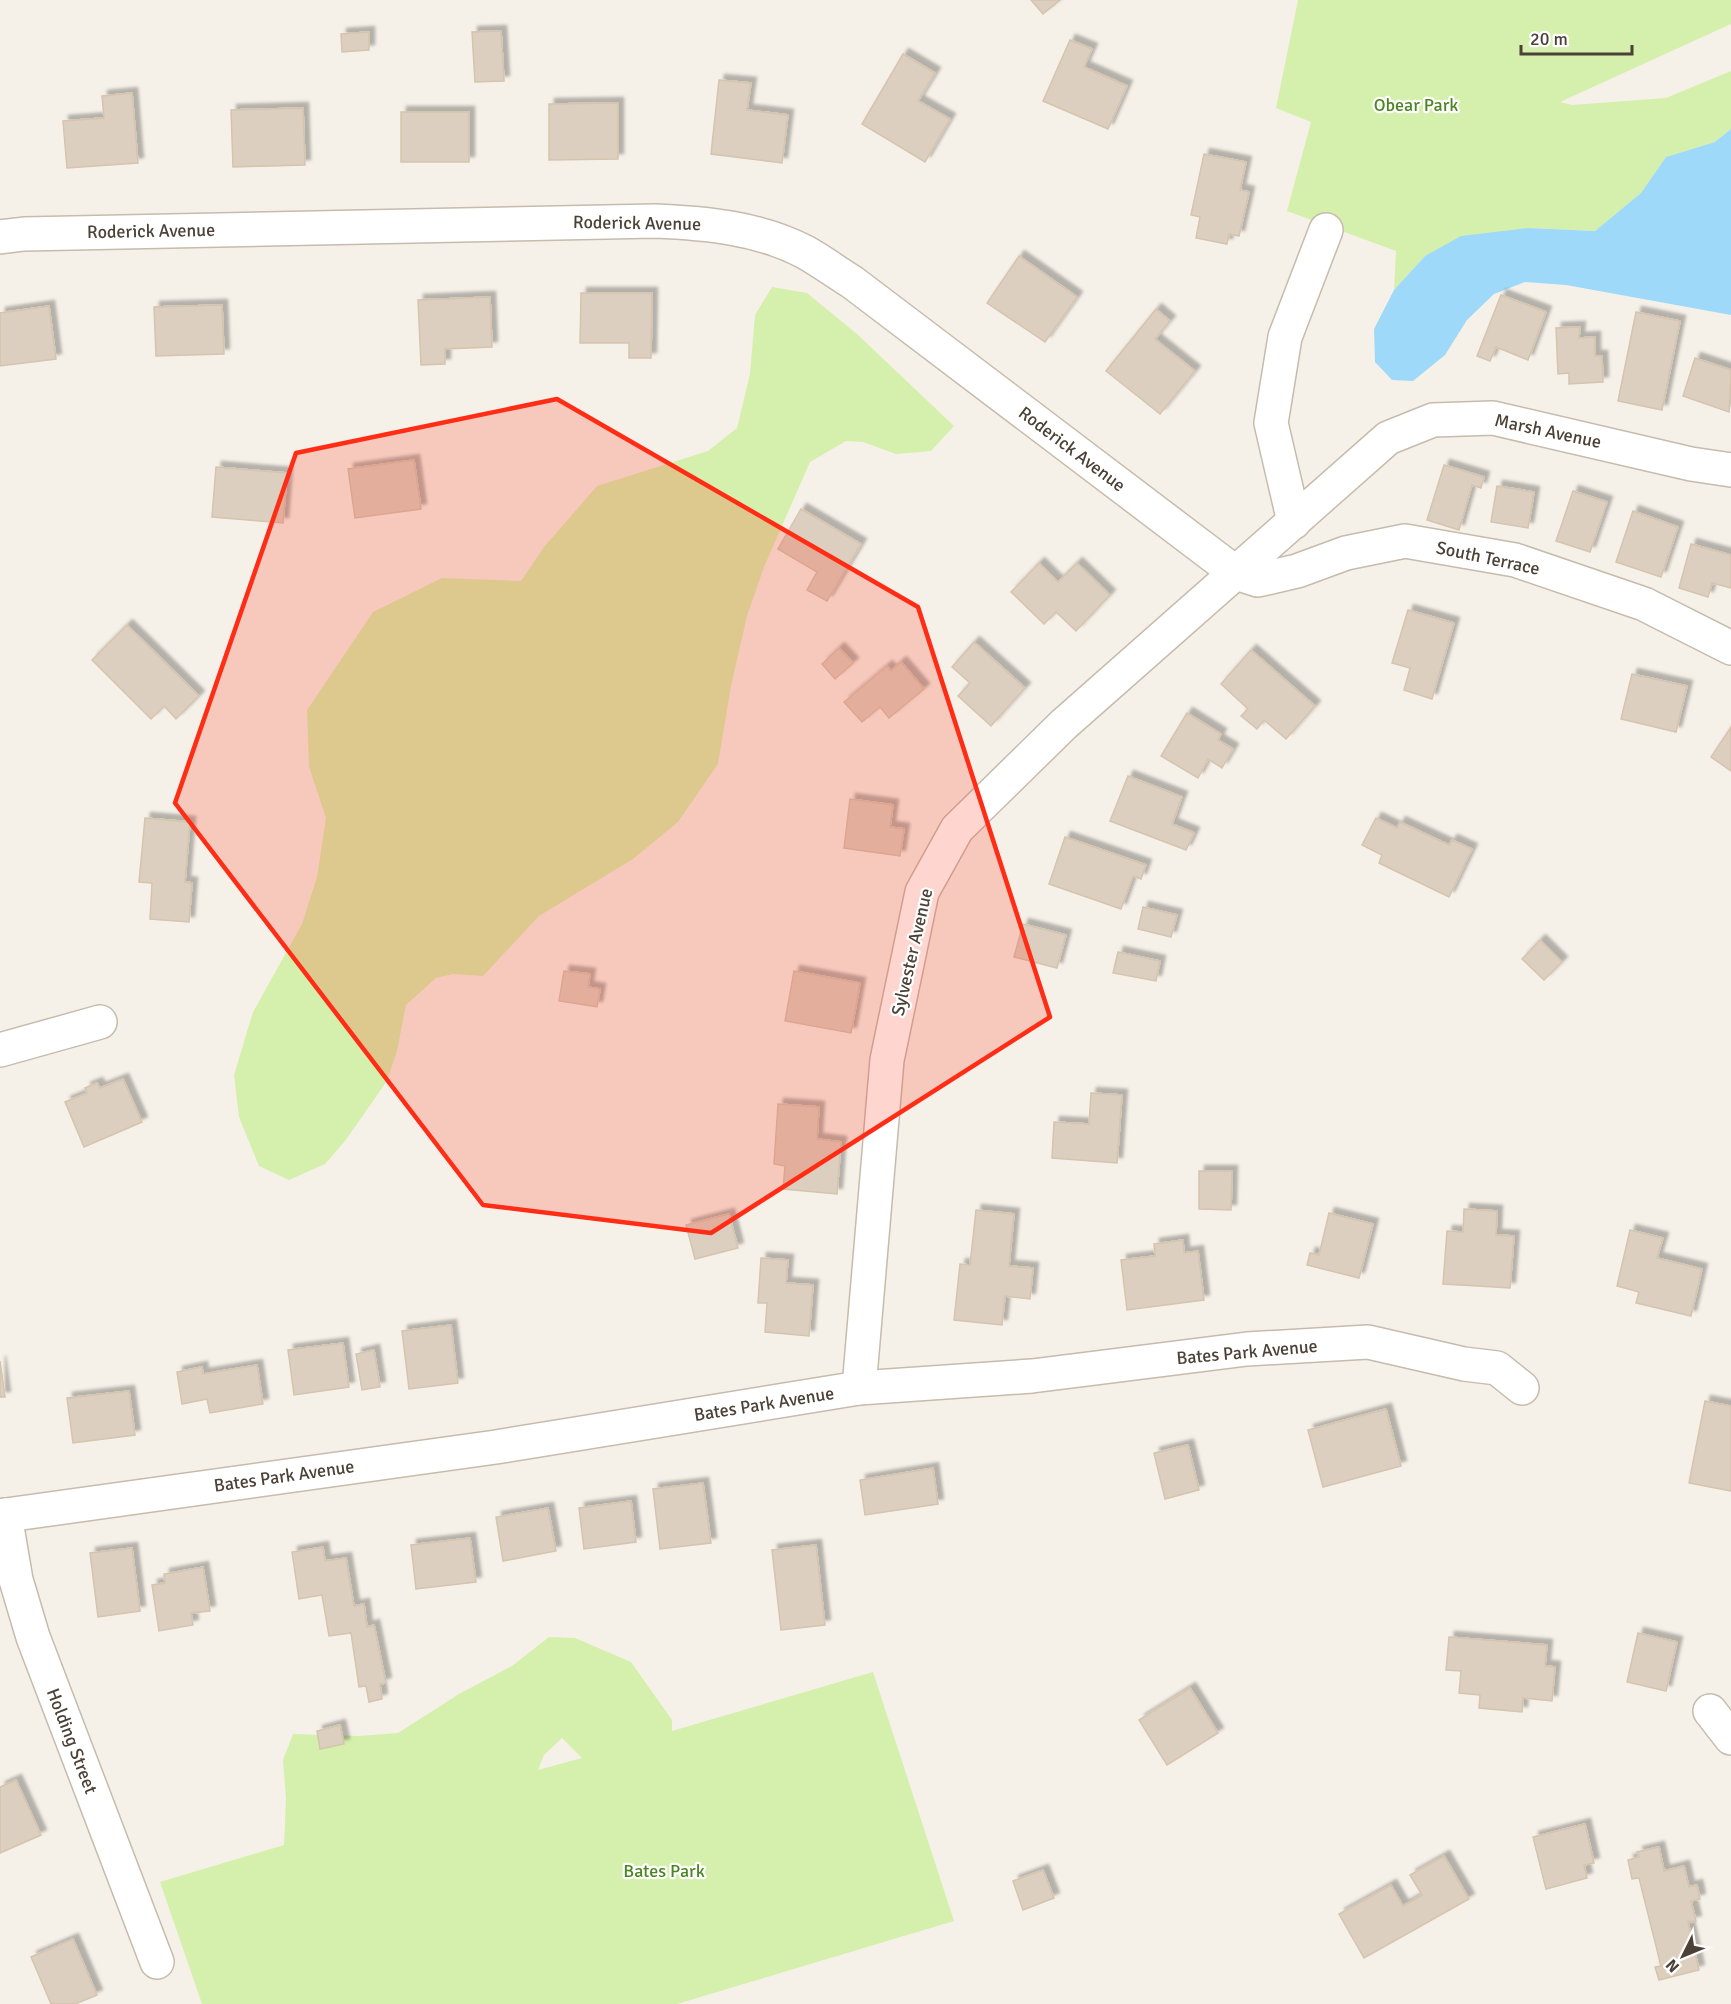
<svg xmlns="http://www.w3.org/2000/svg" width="1731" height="2004" font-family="Signika,sans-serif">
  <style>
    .green { fill: #d5efad; fill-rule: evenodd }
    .water { fill: #9ed9f9 }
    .building { fill: #dccfbf; stroke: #d5c4ae; stroke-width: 1.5; filter: url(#shadow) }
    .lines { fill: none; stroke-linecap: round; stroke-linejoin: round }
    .street-casing { stroke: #c6bbac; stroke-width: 36 }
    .street { stroke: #fff; stroke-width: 33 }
    .marked { fill: #ff2c16; fill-opacity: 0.2; stroke: #ff2c16; stroke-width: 4.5; stroke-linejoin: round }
    .labels { text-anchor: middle; stroke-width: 4.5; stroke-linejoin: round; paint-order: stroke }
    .park-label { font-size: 18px; fill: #4c8421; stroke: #fff }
    .street-label { font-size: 18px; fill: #4b4136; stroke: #fff }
  </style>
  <defs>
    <filter id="shadow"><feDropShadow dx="5.5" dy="-5.5" stdDeviation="1.5" flood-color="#0004"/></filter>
  </defs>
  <rect width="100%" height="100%" fill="#f6f1e8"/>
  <g class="green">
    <polygon points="1298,0 1731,0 1731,24 1560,102 1572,105 1666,98 1731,71 1731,129 1715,142 1666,157 1641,193 1595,231 1529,228 1425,256 1394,290 1396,251 1287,211 1311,122 1276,108"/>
    <polygon points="772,287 807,293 857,334 954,426 931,451 896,454 863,442 846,441 810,462 764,567 747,616 731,686 718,764 678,822 633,859 539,916 483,976 453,974 436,978 406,1005 397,1051 387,1081 345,1141 325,1164 289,1180 259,1166 239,1117 234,1075 253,1012 302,924 317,877 326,818 309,767 307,710 373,612 442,578 521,581 544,547 597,486 708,451 737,428 750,374 755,315"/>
    <path d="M549 1637 575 1638 631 1662 672 1720V1731L873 1672 954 1921 677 2004H202L160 1882 284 1845 286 1799 283 1760 293 1734 359 1736 398 1733 459 1694 512 1666ZM562 1738 582 1758 538 1770 544 1755Z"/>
  </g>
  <polygon class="water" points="1731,129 1731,315 1566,285 1525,282 1494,294 1467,320 1445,355 1413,381 1392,380 1375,362 1374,329 1394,290 1425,256 1461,236 1529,228 1595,231 1641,193 1666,157 1715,142"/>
  <g class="building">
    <polygon points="1031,0 1060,0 1043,14"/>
    <polygon points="501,31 504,81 475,82 472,32"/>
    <polygon points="369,32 369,50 342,52 341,34"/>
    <polygon points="1070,40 1092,49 1084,67 1127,86 1108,129 1043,101"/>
    <polygon points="903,54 935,73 918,101 950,119 925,162 862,124"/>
    <polygon points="719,80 751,83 747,110 788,115 782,163 711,154"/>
    <polygon points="132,93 138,163 67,168 63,121 104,118 102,96"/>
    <polygon points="618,103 618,159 549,160 549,104"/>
    <polygon points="303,108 305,165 233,167 231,110"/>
    <rect x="401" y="112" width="68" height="50"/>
    <polygon points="1204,154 1246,162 1240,190 1249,192 1239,236 1229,234 1227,244 1196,238 1200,217 1191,215"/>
    <polygon points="1019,256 1077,297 1045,342 987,303"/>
    <polygon points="581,293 652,293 651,358 629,358 629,343 580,343"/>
    <polygon points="1501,295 1546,312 1528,360 1496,347 1490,361 1477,356"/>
    <polygon points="490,297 492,347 445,349 445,364 421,365 418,300"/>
    <polygon points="222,305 224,354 156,356 154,307"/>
    <polygon points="49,306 56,359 0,366 0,313"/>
    <polygon points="1156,309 1170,321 1155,339 1195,371 1160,414 1106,371"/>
    <polygon points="1636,312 1680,321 1662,410 1618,401"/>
    <polygon points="1580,327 1579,338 1595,337 1595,356 1602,356 1603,382 1569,384 1569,373 1558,374 1556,328"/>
    <polygon points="1695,358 1731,370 1729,412 1683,396"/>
    <polygon points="414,460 421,509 355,518 348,469"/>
    <polygon points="1444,465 1484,477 1481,488 1472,485 1459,530 1427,520"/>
    <polygon points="216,467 287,473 283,523 212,517"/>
    <polygon points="1497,486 1534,492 1528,528 1491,522"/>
    <polygon points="1573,491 1607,502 1590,552 1556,541"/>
    <polygon points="801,509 861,544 827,601 807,590 817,572 778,549"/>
    <polygon points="1633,511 1678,527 1661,577 1616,562"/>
    <polygon points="1691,544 1731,555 1731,588 1712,583 1708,597 1679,588"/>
    <polygon points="1039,563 1058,582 1077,563 1110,595 1076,631 1056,612 1044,624 1011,592"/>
    <polygon points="1408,610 1454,623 1432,699 1404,690 1410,668 1392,663"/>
    <polygon points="127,625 199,696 176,719 164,706 151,719 92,660"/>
    <polygon points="974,642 1025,688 991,726 958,696 970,683 952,667"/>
    <polygon points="839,648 853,663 835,679 822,664"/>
    <polygon points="1251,650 1315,706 1286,739 1264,720 1257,729 1241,716 1248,709 1221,684"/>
    <polygon points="901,662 924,689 889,718 880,707 862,722 844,702 887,666 891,671"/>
    <polygon points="1632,674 1687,686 1676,732 1621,719"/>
    <polygon points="1187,713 1221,734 1218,740 1233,749 1222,768 1208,759 1198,778 1161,756"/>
    <polygon points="1731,727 1731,771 1711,757"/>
    <polygon points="1128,776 1182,797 1172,824 1194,833 1186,850 1110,821"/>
    <polygon points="850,799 893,805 890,827 904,829 900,856 844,848"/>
    <polygon points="145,818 190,822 185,882 192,883 189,922 150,919 152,883 139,882"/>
    <polygon points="1376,818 1397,828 1400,822 1449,845 1452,840 1472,849 1449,897 1379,863 1382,855 1362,845"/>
    <polygon points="1065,837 1146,865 1141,879 1133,876 1121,909 1049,884"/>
    <polygon points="1143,907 1177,915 1171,937 1138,929"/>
    <polygon points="1023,924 1066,935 1057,968 1014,957"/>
    <polygon points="1540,940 1562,962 1544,980 1522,959"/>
    <polygon points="1118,952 1160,961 1156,981 1113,973"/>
    <polygon points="564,971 590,974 588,987 600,989 597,1007 559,1001"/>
    <polygon points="794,971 860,983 851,1033 785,1021"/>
    <polygon points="123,1079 142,1122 84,1147 65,1102 87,1093 85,1088 97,1083 100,1088"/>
    <polygon points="1091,1093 1122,1095 1117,1163 1052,1158 1054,1122 1089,1124"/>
    <polygon points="778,1104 819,1107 817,1139 841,1142 837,1194 783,1189 785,1166 774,1164"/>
    <polygon points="1199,1171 1232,1171 1231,1210 1199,1209"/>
    <polygon points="1464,1209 1497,1211 1496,1235 1514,1236 1510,1288 1443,1284 1447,1231 1463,1232"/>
    <polygon points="976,1210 1014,1214 1009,1266 1033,1268 1030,1299 1005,1296 1002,1325 954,1320 960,1264 970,1265"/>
    <polygon points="1329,1213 1373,1224 1359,1278 1307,1265 1310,1253 1319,1255"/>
    <polygon points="729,1214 738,1248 695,1259 686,1225"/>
    <polygon points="1630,1230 1663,1238 1657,1258 1702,1269 1691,1316 1636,1303 1639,1292 1617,1286"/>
    <polygon points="1183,1240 1184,1253 1198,1251 1204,1300 1127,1310 1121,1260 1155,1256 1154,1244"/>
    <polygon points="761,1258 788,1260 786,1283 813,1285 809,1336 765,1332 767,1303 758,1303"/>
    <polygon points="451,1325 458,1383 409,1389 402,1331"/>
    <polygon points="343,1343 349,1387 294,1395 288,1350"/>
    <polygon points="374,1350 380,1387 362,1390 356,1354"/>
    <polygon points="0,1361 5,1397 0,1397"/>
    <polygon points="257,1365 263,1404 210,1413 207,1399 182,1404 177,1372 202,1367 203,1374"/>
    <polygon points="129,1391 135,1435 73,1443 67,1398"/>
    <polygon points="1705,1401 1731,1406 1731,1491 1689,1483"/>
    <polygon points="1386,1409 1401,1466 1323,1487 1308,1430"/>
    <polygon points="1188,1445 1199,1490 1165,1499 1154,1453"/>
    <polygon points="933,1468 938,1504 865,1515 860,1480"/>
    <polygon points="703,1483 711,1543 660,1549 653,1489"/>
    <polygon points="631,1501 636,1542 584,1549 579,1508"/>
    <polygon points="548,1508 556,1551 503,1561 496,1517"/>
    <polygon points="470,1538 476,1582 416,1589 411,1545"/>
    <polygon points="816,1545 825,1625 781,1630 772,1550"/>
    <polygon points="323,1547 325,1561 346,1558 354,1606 364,1604 367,1627 374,1625 386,1683 380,1684 382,1699 369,1702 366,1686 359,1687 351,1633 329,1636 322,1595 299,1599 292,1552"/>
    <polygon points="132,1548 140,1611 98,1617 90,1553"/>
    <polygon points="203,1567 210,1611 191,1613 193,1625 159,1631 152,1585 165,1583 164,1574"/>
    <polygon points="1638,1633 1677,1642 1666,1691 1627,1682"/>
    <polygon points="1449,1637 1547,1645 1545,1666 1555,1667 1552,1701 1523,1698 1522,1712 1479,1708 1480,1695 1459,1693 1461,1671 1446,1670"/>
    <polygon points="1190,1688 1218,1733 1167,1765 1139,1720"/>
    <polygon points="340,1725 344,1744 320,1749 317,1731"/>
    <polygon points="16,1780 41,1835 0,1853 0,1787"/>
    <polygon points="1585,1824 1594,1863 1584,1865 1587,1878 1546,1889 1533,1837"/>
    <polygon points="1659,1847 1664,1871 1684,1866 1689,1887 1697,1885 1700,1899 1691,1901 1696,1921 1688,1922 1699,1970 1659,1980 1655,1967 1661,1966 1639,1878 1632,1879 1628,1860 1639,1857 1637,1852"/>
    <polygon points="1444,1856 1469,1899 1364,1958 1339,1914 1391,1885 1403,1906 1422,1895 1410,1875"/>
    <polygon points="1043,1870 1054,1898 1023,1910 1013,1881"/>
    <polygon points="73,1939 97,1995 75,2004 51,2004 31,1957"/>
  </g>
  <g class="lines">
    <g class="street-casing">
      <g id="street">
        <path d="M0 237 24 234 655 221C706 223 759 228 805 252 821 261 836 272 852 282L1236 573 1258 580 1297 571 1346 553 1405 541 1515 560 1644 604 1731 648"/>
        <polyline points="1294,522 1271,423 1285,337 1326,230"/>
        <polyline points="0,1050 100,1022"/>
        <polyline points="859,1388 887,1060 922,892 957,829 1063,725 1388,438 1433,420 1493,418 1691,464 1731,470"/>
        <polyline points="5,1515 16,1580 33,1637 157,1962"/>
        <polyline points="0,1516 496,1447 859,1388 1032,1376 1247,1349 1368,1342 1464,1364 1497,1368 1522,1388"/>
        <polyline points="1710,1711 1731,1738"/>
      </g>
    </g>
    <use href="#street" class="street"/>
  </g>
  <path class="marked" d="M557 399 918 607 1050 1017 711 1233 483 1205 175 803 296 453Z"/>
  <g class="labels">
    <g class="park-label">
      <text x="1416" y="111">Obear Park</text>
      <text x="664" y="1877">Bates Park</text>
    </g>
    <g class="street-label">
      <text transform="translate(637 223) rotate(1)" y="6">Roderick Avenue</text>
      <text transform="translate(151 231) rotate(-1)" y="6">Roderick Avenue</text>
      <text transform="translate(1548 431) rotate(12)" y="6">Marsh Avenue</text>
      <text transform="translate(1072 449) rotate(37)" y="6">Roderick Avenue</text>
      <text transform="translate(1488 558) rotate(12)" y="6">South Terrace</text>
      <text transform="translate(912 952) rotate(-77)" y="6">Sylvester Avenue</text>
      <text transform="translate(1247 1352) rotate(-5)" y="6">Bates Park Avenue</text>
      <text transform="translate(764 1404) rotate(-9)" y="6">Bates Park Avenue</text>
      <text transform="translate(284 1476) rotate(-8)" y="6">Bates Park Avenue</text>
      <text transform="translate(72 1741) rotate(69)" y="6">Holding Street</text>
    </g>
  </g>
  <g transform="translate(1683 1956) rotate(227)" stroke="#ffffff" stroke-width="4.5" paint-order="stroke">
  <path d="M0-4.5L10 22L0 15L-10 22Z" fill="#4b4136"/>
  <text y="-9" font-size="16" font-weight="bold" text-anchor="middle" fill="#4b4136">N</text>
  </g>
  <path d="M1521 45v9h111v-9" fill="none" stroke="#4b4136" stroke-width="3"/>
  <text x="1530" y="45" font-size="18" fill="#4b4136" stroke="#ffffff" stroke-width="4.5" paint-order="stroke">20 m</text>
</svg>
